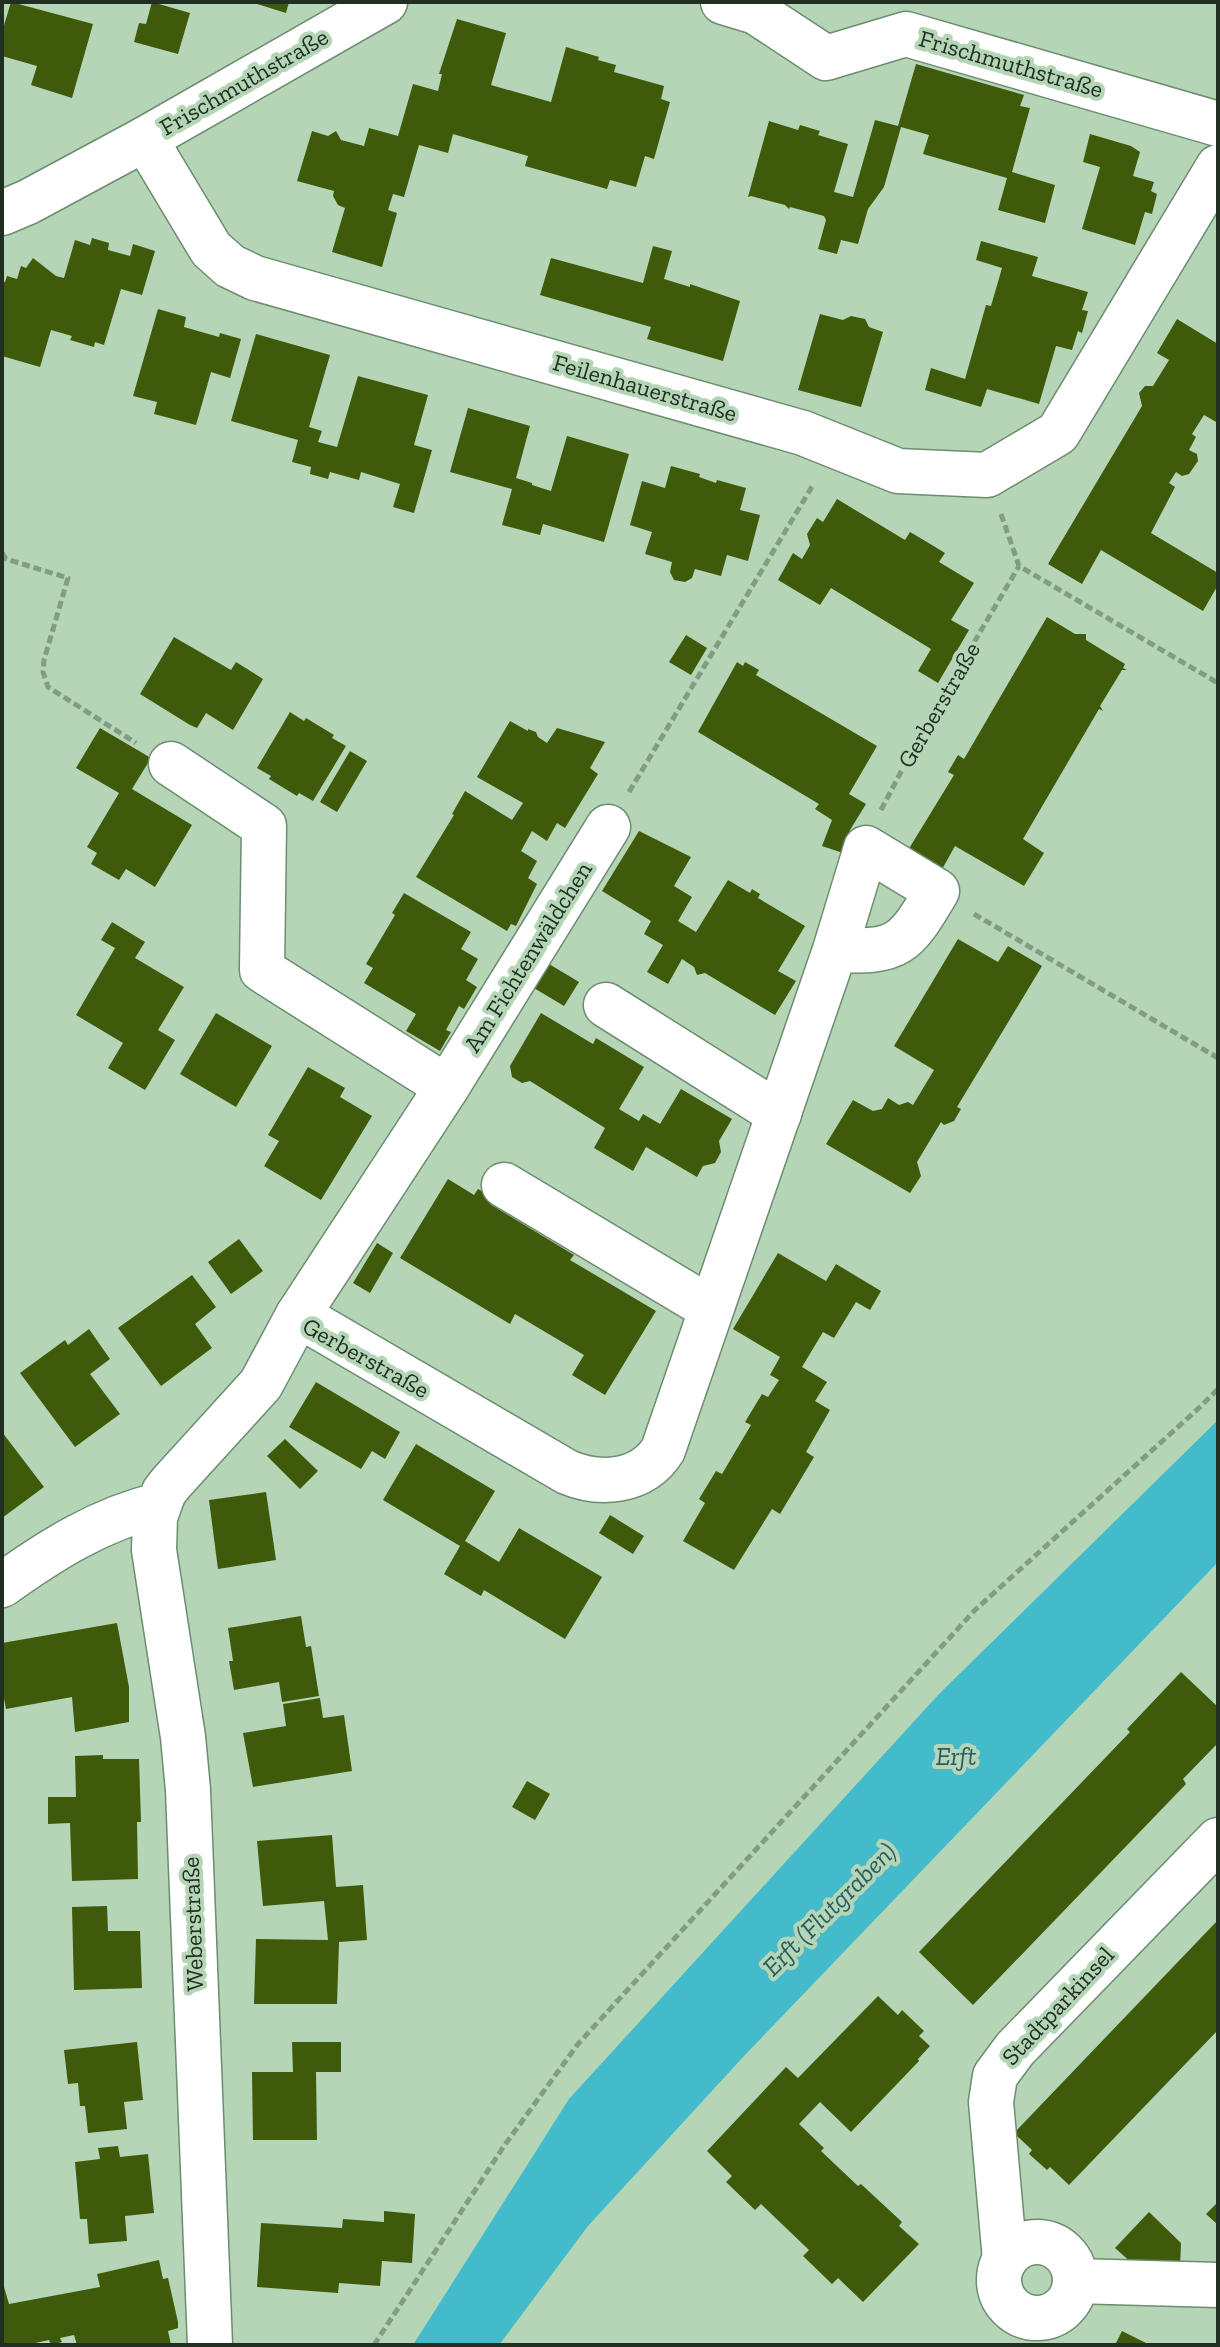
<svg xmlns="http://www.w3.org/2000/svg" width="1220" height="2347" font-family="'Zilla Slab',serif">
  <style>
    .water { fill: #44bbcb }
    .building { fill: #3f5a0a }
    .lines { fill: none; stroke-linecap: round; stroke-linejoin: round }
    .minor-casing { stroke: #6d8c70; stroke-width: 47 }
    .path { stroke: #829d84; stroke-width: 5; stroke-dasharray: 8 4; stroke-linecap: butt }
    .minor { stroke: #fff; stroke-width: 44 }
    .labels { text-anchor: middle; stroke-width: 8; stroke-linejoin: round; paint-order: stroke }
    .street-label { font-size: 24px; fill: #212e22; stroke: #b4d6b7 }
    .water-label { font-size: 26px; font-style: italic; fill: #2a5c63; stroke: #b4d6b7 }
  </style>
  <rect width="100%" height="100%" fill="#b4d6b7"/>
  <polygon class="water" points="1218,1420 1218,1562 744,2056 588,2226 499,2345 413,2345 569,2099 939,1694"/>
  <g class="building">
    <polygon points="11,2 93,24 72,98 31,85 37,66 2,56 2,32"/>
    <polygon points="152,2 190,13 178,54 134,42 139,23 146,24"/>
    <polygon points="251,2 289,2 286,13"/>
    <polygon points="457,19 506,33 491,85 551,102 566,47 599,57 598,60 616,65 614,72 664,86 661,99 670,102 654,159 645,156 636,187 610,180 607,189 525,166 528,156 453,134 448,153 419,145 404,197 393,194 388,210 397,213 382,267 332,252 345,208 338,205 333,196 334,191 297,181 312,131 328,136 336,131 341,140 364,146 369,128 398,136 413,84 438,91 442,74 439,74"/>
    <polygon points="916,64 1024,95 1020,106 1030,108 1012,172 1055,185 1045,223 998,210 1007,178 923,154 929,135 901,127 884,187 868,209 858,244 841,240 837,254 818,249 826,220 824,216 790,207 789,209 785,205 751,196 748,197 769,121 798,130 800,125 820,131 818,135 848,144 834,192 853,197 875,120 898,126"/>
    <polygon points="1090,134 1131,146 1140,152 1133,176 1154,182 1151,191 1157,194 1152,214 1145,212 1135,245 1082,229 1100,167 1083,162"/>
    <polygon points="92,238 109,243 108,250 130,256 133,244 155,251 142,295 121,289 104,345 95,342 94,347 70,340 72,336 51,330 40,367 2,356 2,282 5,282 7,276 17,279 21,266 26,268 33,258 56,276 64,278 75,240 90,245"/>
    <polygon points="981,241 1038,257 1032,276 1088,292 1082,310 1088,311 1082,333 1078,331 1072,350 1056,346 1039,404 987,389 981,407 925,390 931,368 965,379 986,305 991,306 1002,268 976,260"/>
    <polygon points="653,246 672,251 664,279 690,287 690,284 740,301 723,361 647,339 651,327 540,295 551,258 643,283"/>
    <polygon points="158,309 186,317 184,327 219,337 220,333 241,339 230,378 211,372 196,425 154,414 157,402 133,396"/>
    <polygon points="820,314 843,320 851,316 865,319 869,327 883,332 861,407 798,390"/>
    <polygon points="1177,319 1218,344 1218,423 1204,415 1192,434 1196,437 1189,450 1197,454 1198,461 1189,474 1182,476 1176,472 1169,483 1175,487 1151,533 1218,573 1218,585 1203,611 1101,550 1082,584 1048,564 1142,406 1139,393 1145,386 1153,386 1169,360 1157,353"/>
    <polygon points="256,334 330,355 309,427 322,431 318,442 337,447 358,376 428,395 414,445 432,450 414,513 393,507 400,484 361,472 359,480 330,472 328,479 310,474 311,467 292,462 298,440 231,421"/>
    <polygon points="468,408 530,426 516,478 532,483 532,485 551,491 567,436 629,454 604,542 543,524 540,535 502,525 512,489 450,472"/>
    <polygon points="671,466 700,474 699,477 716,483 717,480 746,488 740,510 760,515 748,561 727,555 721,576 695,569 692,578 685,582 674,580 670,572 672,562 645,554 652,532 630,525 642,481 665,488"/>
    <polygon points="837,499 905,540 910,532 927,542 945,553 939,562 974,583 951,620 969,630 938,683 918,671 931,649 831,588 820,605 778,580 793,553 802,559 810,545 807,534 817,518 823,522"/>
    <polygon points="1047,617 1075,634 1086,634 1086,640 1125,664 1123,668 1127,670 1122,670 1100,706 1103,711 1099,709 1023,839 1044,853 1024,886 955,846 936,880 902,860 954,775 948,772 958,755 964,759"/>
    <polygon points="686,635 707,648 691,675 669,662"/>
    <polygon points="174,637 231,670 236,662 263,679 233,730 206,713 197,728 190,725 140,694"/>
    <polygon points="737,662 743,666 745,662 759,670 756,675 877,746 849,794 866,804 850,830 843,853 822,846 832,820 815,809 819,804 698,732"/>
    <polygon points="290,712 304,721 306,718 334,735 332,738 346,746 313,801 299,793 297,796 269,779 271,776 257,768"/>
    <polygon points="510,721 528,731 528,729 536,732 538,737 547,743 557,728 605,742 590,768 598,774 565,828 557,823 547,841 532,831 521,851 537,861 528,878 537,884 516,926 511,924 507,931 416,877 454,815 452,814 465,791 512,820 523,803 477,777"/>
    <polygon points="100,728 151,758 132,789 192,825 155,887 126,869 119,880 91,864 97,853 87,847 119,793 76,768"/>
    <polygon points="350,751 367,761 337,812 320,802"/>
    <polygon points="639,831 691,857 674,886 692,897 678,921 696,932 728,880 750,893 752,889 760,894 758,898 805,926 778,971 796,981 775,1015 705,973 697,975 694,967 682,959 668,984 647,972 663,945 644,934 651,921 602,891"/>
    <polygon points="404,893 471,932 461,949 478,959 466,980 477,987 464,1009 459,1006 446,1030 451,1032 440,1051 406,1031 416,1014 364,983 373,968 366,964 395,915 392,913"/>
    <polygon points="112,922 145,942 135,958 184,987 158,1030 175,1040 145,1090 108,1068 123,1043 76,1015 115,948 101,940"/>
    <polygon points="958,939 998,962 1008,946 1042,966 957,1107 961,1109 954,1121 944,1125 941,1122 917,1162 921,1176 910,1193 826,1144 853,1100 873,1111 882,1109 888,1098 899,1105 908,1102 913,1105 934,1070 894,1046"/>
    <polygon points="544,961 579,982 564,1006 529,985"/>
    <polygon points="216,1013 272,1046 236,1107 180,1074"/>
    <polygon points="541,1013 593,1044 596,1038 644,1067 619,1109 639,1121 643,1114 660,1124 681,1089 732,1119 719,1141 721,1152 715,1163 703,1166 697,1177 646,1147 633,1171 594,1148 605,1128 530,1081 522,1083 512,1077 510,1066"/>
    <polygon points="308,1067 345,1088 340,1097 372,1116 321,1200 264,1166 279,1141 268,1135"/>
    <polygon points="448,1179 474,1195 478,1189 494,1198 490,1204 574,1255 570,1260 656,1311 605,1395 572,1375 584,1355 515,1314 510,1324 400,1258"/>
    <polygon points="239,1239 263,1271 231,1294 208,1262"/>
    <polygon points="377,1243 393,1253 370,1293 353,1283"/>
    <polygon points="778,1253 826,1281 836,1264 881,1291 870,1310 856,1302 834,1338 823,1332 802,1367 827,1382 815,1401 830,1410 806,1452 814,1457 780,1514 772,1509 734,1570 683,1541 705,1503 699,1499 716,1471 722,1474 751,1425 745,1422 762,1394 768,1397 779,1380 770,1375 780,1357 733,1329"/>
    <polygon points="192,1275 216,1307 195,1324 212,1348 161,1386 118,1328"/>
    <polygon points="89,1329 110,1359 90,1374 120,1414 75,1447 20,1373 65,1340 68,1345"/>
    <polygon points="316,1382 400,1432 385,1459 372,1451 361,1469 289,1427"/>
    <polygon points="2,1432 44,1487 2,1518"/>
    <polygon points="285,1439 318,1471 300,1489 267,1456"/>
    <polygon points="416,1444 495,1491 465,1541 499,1562 519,1528 602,1577 565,1639 484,1590 481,1596 444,1574 460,1546 383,1500"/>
    <polygon points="266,1492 276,1560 218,1569 209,1500"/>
    <polygon points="610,1515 644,1536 633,1554 599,1533"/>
    <polygon points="301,1616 306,1647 311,1646 319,1696 282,1702 279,1682 234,1690 229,1661 233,1661 228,1628"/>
    <polygon points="117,1623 129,1687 129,1722 75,1732 72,1697 6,1709 2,1688 2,1643"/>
    <polygon points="1181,1672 1218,1707 1218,1743 1183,1779 1186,1784 973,2005 919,1952 1130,1732 1127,1729"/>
    <polygon points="320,1698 323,1718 344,1715 352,1771 253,1787 243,1733 286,1726 283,1704"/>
    <polygon points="103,1755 103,1759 139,1759 141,1822 137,1822 138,1879 72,1881 70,1823 48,1824 48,1797 76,1797 75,1756"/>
    <polygon points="527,1781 550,1794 535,1820 512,1807"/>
    <polygon points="332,1835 336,1887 363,1885 367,1940 339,1942 337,2004 254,2004 256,1939 328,1940 324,1901 263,1906 257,1841"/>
    <polygon points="107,1906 108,1931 140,1931 142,1988 74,1990 72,1907"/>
    <polygon points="1218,1920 1218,2030 1069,2185 1050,2167 1047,2170 1029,2154 1032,2150 1014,2133"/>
    <polygon points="878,1996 898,2015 902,2010 924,2031 919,2036 930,2046 918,2059 919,2061 851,2132 820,2102 799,2124 824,2148 821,2151 858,2186 861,2184 902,2222 899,2226 919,2244 863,2302 838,2278 832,2284 803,2256 809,2250 761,2204 755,2210 726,2182 732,2176 707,2151 786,2067 798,2078"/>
    <polygon points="137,2042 143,2100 124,2102 127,2129 88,2133 85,2106 80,2106 78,2083 68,2084 64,2050"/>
    <polygon points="292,2042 341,2042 341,2072 316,2072 317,2140 253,2140 252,2072 293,2072"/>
    <polygon points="118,2146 120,2157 148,2154 154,2213 125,2216 127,2241 89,2244 87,2219 80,2219 75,2162 100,2159 98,2148"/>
    <polygon points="1218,2202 1218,2225 1206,2214"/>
    <polygon points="384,2211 415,2214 412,2263 382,2261 380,2286 339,2283 338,2293 257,2287 261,2223 342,2228 343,2219 384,2222"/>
    <polygon points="1149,2212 1181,2243 1180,2267 1134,2265 1115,2248"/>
    <polygon points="159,2260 163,2279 168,2278 178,2322 178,2328 168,2331 171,2345 167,2343 77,2345 74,2335 60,2338 62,2342 51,2345 49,2340 35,2343 35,2345 2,2345 2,2280 9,2304 100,2287 97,2274"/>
    <polygon points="1122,2331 1150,2345 1115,2345"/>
  </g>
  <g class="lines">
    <g class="minor-casing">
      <g id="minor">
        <polyline points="723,2 756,12 826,58 906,34 1218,124"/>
        <polyline points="145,139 385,2"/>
        <polyline points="2,213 28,202 145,139 211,249 230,266 255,278 803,433 898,471 987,475 1058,433 1218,167"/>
        <polyline points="171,764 264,826 262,970 447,1087 298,1315"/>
        <polyline points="606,1005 779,1114"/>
        <polyline points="447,1087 608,827"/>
        <polyline points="504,1185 710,1308"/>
        <path d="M2 1585C51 1550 100 1519 159 1505"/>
        <circle cx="1037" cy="2280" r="38"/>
        <polyline points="1005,2260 991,2102 995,2076 1015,2049 1218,1840"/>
        <polyline points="1075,2281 1218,2285"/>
        <path d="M210 2345 188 1790 183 1737 154 1550 155 1517 164 1492 171 1483 261 1384 298 1315 567 1472C600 1486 642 1483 663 1450L835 950C899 953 905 945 937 891L866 848 835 950"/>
      </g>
    </g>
    <g class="path">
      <polyline points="1001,514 1019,566 1218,683"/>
      <polyline points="2,553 6,559 68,578 44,660 43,672 48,687 136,743"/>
      <polyline points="629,792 813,485"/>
      <polyline points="881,810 927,722 1019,566"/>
      <polyline points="974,914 1218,1058"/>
      <polyline points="374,2345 504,2146 578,2044 975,1610 1199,1408 1218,1389"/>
    </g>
    <use href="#minor" class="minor"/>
  </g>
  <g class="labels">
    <g class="street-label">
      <text transform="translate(1011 64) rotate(16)" y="8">Frischmuthstraße</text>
      <text transform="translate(244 82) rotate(-30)" y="8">Frischmuthstraße</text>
      <text transform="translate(645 388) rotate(16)" y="8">Feilenhauerstraße</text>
      <text transform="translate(939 705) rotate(-60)" y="8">Gerberstraße</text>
      <text transform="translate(528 957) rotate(-58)" y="8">Am Fichtenwäldchen</text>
      <text transform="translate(366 1358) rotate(29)" y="8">Gerberstraße</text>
      <text transform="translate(193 1924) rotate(-92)" y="8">Weberstraße</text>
      <text transform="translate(1058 2006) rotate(-47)" y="8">Stadtparkinsel</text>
    </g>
    <g class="water-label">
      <text x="956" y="1765">Erft</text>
      <text transform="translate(829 1909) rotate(-45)" y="9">Erft (Flutgraben)</text>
    </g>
  </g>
  <rect width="1220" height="2347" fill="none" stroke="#212e22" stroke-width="8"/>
</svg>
